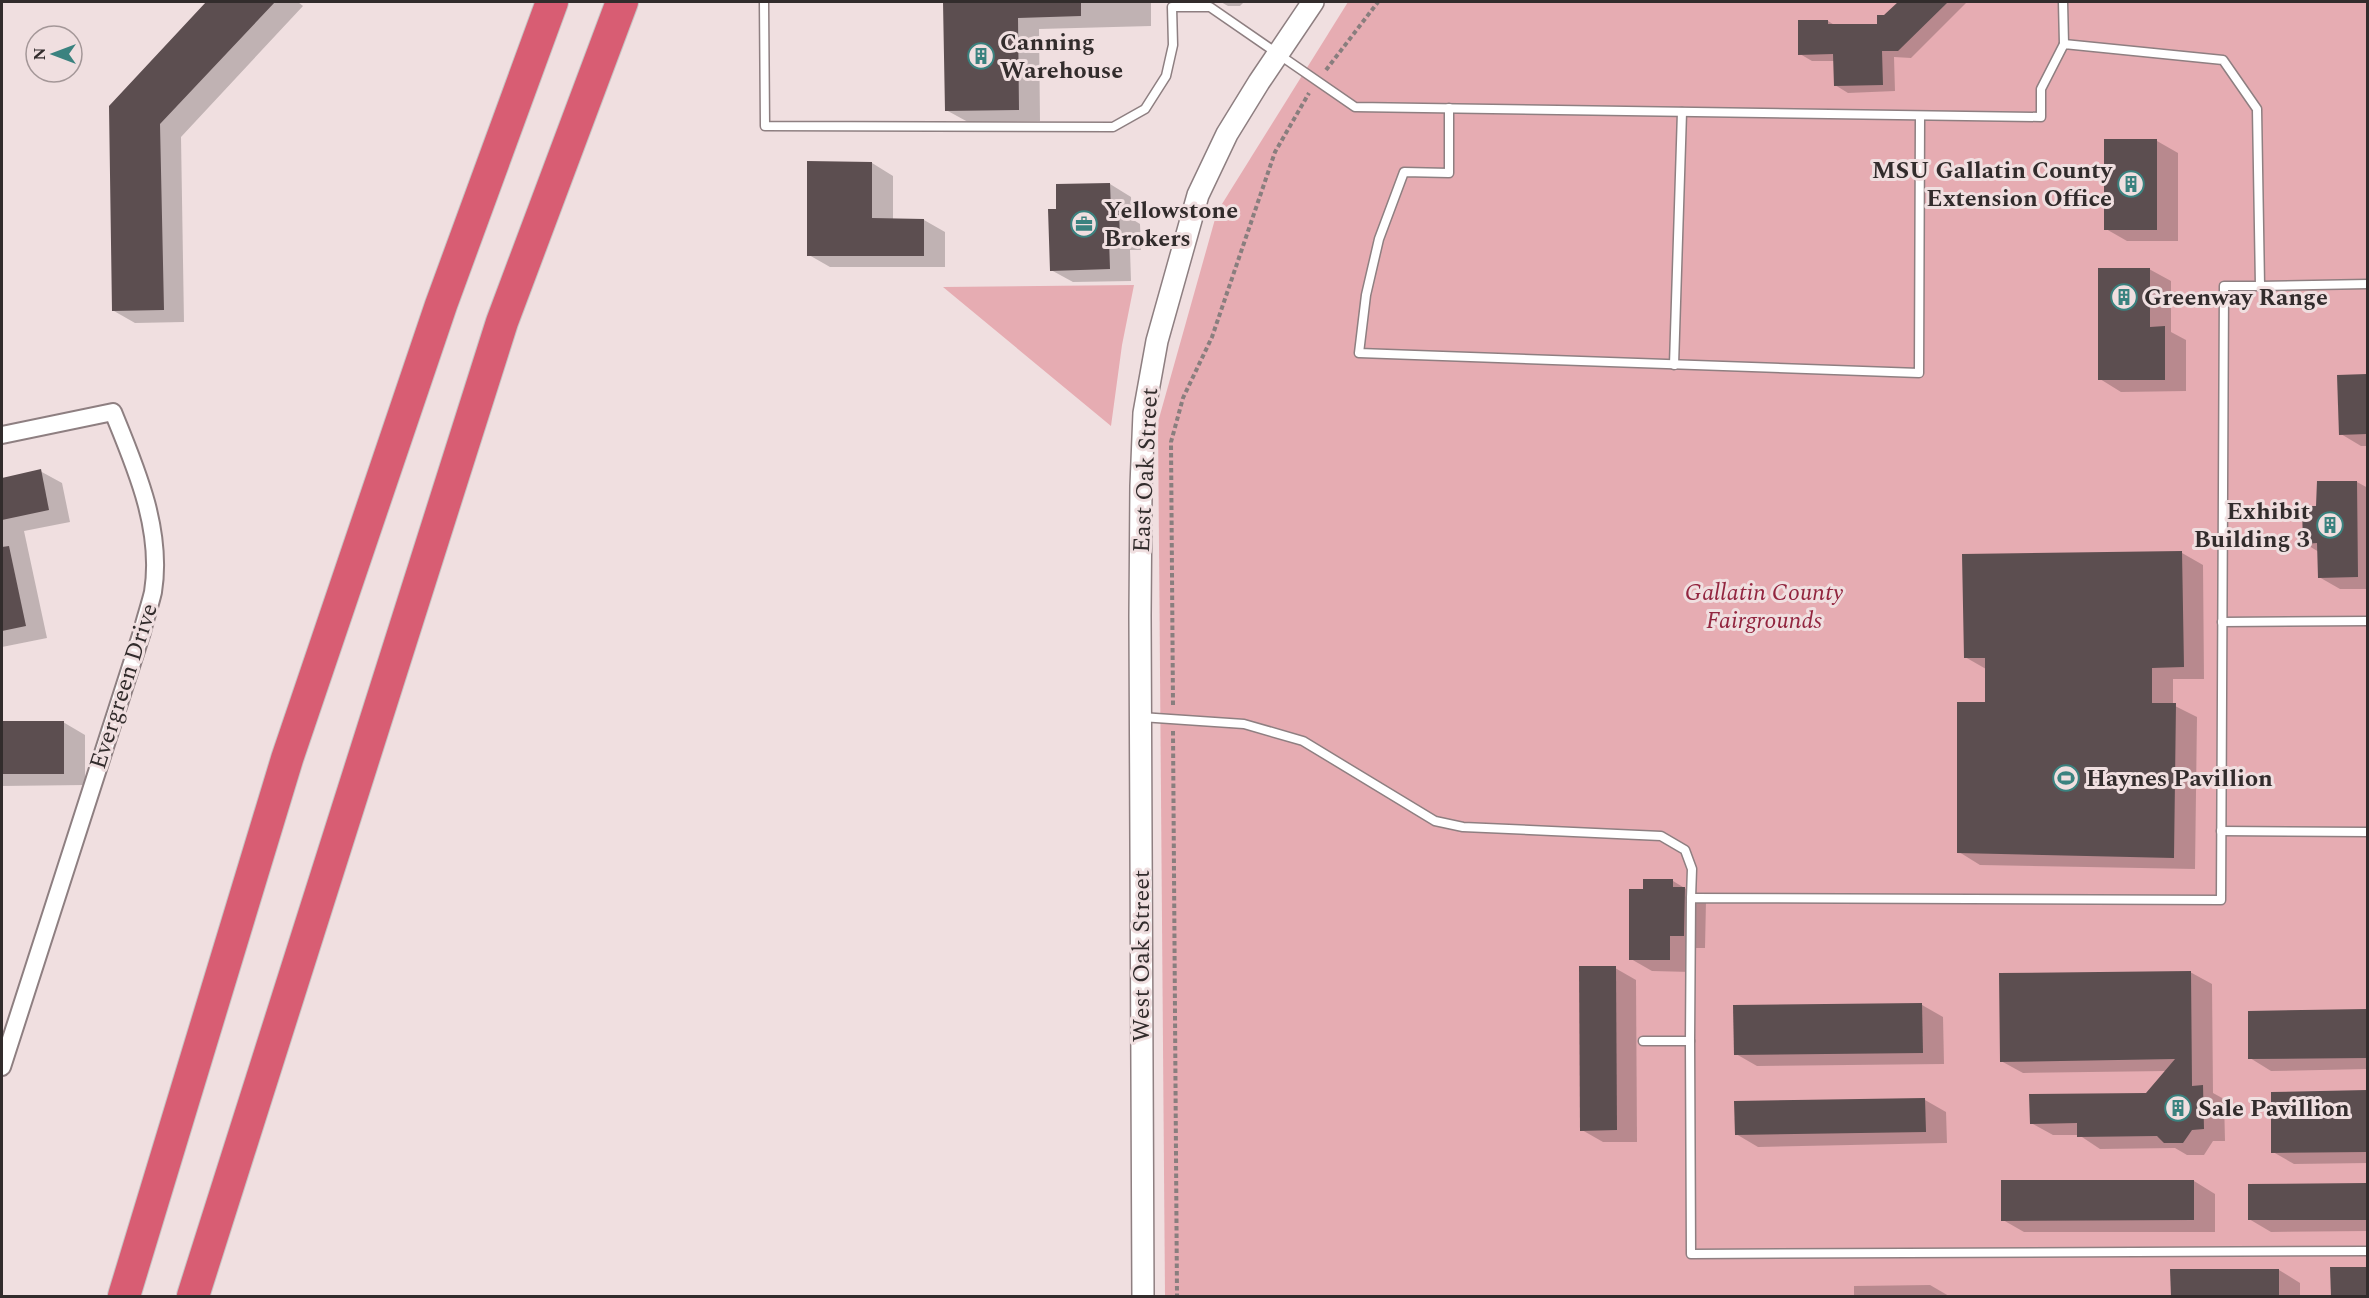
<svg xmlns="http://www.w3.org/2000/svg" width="2369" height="1298" font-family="Spectral,serif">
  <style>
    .green { fill: #e6acb2 }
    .shadow { fill: #0003 }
    .building { fill: #5c4e50 }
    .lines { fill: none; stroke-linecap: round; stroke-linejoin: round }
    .service-casing { stroke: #8e7f81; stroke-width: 11 }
    .minor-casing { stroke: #8e7f81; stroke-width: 20 }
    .tertiary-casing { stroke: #8e7f81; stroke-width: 24 }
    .motorway-casing { stroke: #c6c4c4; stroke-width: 34 }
    .path { stroke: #897e7e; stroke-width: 4; stroke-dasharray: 4.5 3; stroke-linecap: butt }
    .service { stroke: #fff; stroke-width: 8 }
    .minor { stroke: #fff; stroke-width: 16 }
    .tertiary { stroke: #fff; stroke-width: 21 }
    .motorway { stroke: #d85d73; stroke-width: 32 }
    .labels { text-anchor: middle; stroke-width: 6; stroke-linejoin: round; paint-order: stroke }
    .poi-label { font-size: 24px; font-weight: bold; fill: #322c2c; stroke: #f0dfe0; text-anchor: start }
    .street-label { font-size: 24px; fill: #322c2c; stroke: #f0dfe0 }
    .park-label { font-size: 24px; font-style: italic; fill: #92253f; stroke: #f0dfe0 }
  </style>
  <rect width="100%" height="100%" fill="#f0dfe0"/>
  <g class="green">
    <polygon points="1348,2 2367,2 2367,1296 1165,1296 1158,422 1217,212"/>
    <polygon points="1134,285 1122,345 1111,426 943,287"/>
  </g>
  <g class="shadow">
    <polygon points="208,2 298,2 303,6 181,137 184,322 135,323 114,311 110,106"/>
    <polygon points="945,2 1151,2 1151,26 1039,29 1040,121 968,122 946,110"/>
    <polygon points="1221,2 1244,2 1240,6 1228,6"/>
    <polygon points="1900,2 1967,2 1911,58 1894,57 1895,91 1848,93 1835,85 1835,61 1812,61 1800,54 1799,22 1828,21 1836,26 1878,26"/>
    <polygon points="2157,141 2178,153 2178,241 2127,241 2106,229"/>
    <polygon points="809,163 872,163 893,176 893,220 924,220 945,232 945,267 830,267 809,255"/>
    <polygon points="1110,184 1131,197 1132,219 1140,224 1141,250 1130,250 1131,281 1073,282 1051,270 1058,210"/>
    <polygon points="2149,269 2171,281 2171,332 2186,340 2186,391 2121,392 2100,379"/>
    <polygon points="2339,376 2368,376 2368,446 2361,446 2341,434"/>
    <polygon points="40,471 62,483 70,522 24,531 47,638 2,647 2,479"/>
    <polygon points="2357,482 2368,488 2368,589 2340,589 2319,577 2319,552 2304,543 2318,507"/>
    <polygon points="2182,553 2203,565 2204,679 2173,679 2173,705 2197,717 2195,869 1980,865 1959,852 1987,704 1986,669 1965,657"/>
    <polygon points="63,722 85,735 85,785 2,786 2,723"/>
    <polygon points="1673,881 1706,901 1705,948 1691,948 1691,972 1652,971 1631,959 1644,891"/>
    <polygon points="1615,968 1636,980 1637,1142 1603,1142 1582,1130"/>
    <polygon points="2190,972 2212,984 2213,1093 2224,1099 2225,1141 2213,1141 2204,1155 2187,1155 2175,1148 2100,1149 2079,1135 2053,1135 2031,1123 2146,1094 2166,1071 2023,1073 2001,1061"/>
    <polygon points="1922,1005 1943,1017 1944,1064 1757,1066 1736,1054"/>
    <polygon points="2368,1011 2368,1069 2271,1071 2250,1058 2249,1013"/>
    <polygon points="2368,1092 2368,1163 2294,1164 2273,1152 2272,1093"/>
    <polygon points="1925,1100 1946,1112 1947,1143 1758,1147 1736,1134 1736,1103"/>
    <polygon points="2194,1181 2215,1194 2215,1232 2024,1232 2003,1220"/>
    <polygon points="2249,1185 2368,1185 2368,1231 2271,1232 2249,1219"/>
    <polygon points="2368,1268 2368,1296 2332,1296 2332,1269"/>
    <polygon points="2279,1270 2300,1283 2300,1296 2172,1296 2172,1271"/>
    <polygon points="1930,1285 1949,1296 1854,1296 1854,1286"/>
  </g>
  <g class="building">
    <polygon points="206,2 275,2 160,124 164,310 112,311 109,106"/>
    <polygon points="943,2 1081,2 1081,16 1018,18 1019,110 945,111"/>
    <polygon points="1898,2 1948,2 1898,51 1882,51 1883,85 1834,86 1833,54 1798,55 1798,20 1828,20 1828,24 1877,24 1877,15 1884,15"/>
    <rect x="2104" y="139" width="53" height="91"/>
    <polygon points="807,161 872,162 872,218 924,219 924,256 807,256"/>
    <polygon points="1110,183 1111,210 1119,210 1120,239 1109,239 1110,269 1050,271 1048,209 1056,209 1056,184"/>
    <polygon points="2098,268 2150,268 2150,327 2165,326 2165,380 2098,380"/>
    <polygon points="2367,374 2367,434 2339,435 2337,375"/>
    <polygon points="41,469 49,510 2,520 2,478"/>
    <polygon points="2317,481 2357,481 2358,577 2318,578 2317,543 2303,544 2302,506 2316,506"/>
    <polygon points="9,546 26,626 2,631 2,547"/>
    <polygon points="2182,551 2184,667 2152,668 2152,703 2176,703 2174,858 1957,853 1957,702 1985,702 1985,658 1964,658 1962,554"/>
    <rect x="2" y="721" width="62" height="53"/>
    <polygon points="1643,879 1673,879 1673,887 1685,887 1684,936 1670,936 1670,960 1629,960 1629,889 1643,889"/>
    <polygon points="1579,966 1616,966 1617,1130 1580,1131"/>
    <polygon points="2191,971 2192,1086 2203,1085 2204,1129 2192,1130 2183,1143 2164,1143 2157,1136 2077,1137 2077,1123 2030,1124 2029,1094 2146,1093 2175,1059 2000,1062 1999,973"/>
    <polygon points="1922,1003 1923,1053 1734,1055 1733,1005"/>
    <polygon points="2367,1009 2367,1058 2248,1059 2248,1011"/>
    <polygon points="2367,1090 2367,1152 2271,1153 2271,1092"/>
    <polygon points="1925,1098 1926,1132 1735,1135 1734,1101"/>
    <polygon points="2001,1180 2194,1180 2194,1220 2001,1221"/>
    <polygon points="2367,1183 2367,1220 2248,1220 2248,1184"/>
    <polygon points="2330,1267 2367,1267 2367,1296 2331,1296"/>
    <polygon points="2170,1269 2279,1269 2279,1296 2171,1296"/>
  </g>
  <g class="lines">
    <g class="service-casing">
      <g id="service">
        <polyline points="764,2 765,126 1113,127 1145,109 1166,76 1173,45 1172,7 1210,7 1355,107 2041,117 2041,89 2064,44 2223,60 2257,109 2260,286 2368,284"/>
        <polyline points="2063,2 2064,44"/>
        <polyline points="1449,108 1449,173 1404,172 1379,239 1366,295 1359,353 1919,373 1920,116"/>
        <polyline points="1674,365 1682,112"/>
        <polyline points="2222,622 2368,621"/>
        <polyline points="1141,717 1244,724 1303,741 1435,821 1463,827 1661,836 1685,850 1692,869 1691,898"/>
        <polyline points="2221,831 2368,832"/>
        <polyline points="1643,1041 1690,1041 1691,898 2221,900 2224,286 2260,286"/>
        <polyline points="1690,1041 1691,1254 2368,1251"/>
      </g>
    </g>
    <g class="minor-casing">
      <path id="minor" d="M2 435 113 412C136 468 163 530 153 592 150 605 145 619 142 632L2 1067"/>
    </g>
    <g class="tertiary-casing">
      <polyline id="tertiary" points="1143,1296 1140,616 1141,486 1144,413 1157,341 1198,195 1227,134 1259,82 1313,2"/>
    </g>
    <g class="motorway-casing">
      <g id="motorway">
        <polyline points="124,1296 287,759 441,305 552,2"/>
        <polyline points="193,1296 502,322 622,2"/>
      </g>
    </g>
    <g class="path">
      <polyline points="1326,70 1378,2"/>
      <polyline points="1173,705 1171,442 1183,398 1212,337 1275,152 1309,93"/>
      <polyline points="1173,731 1177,1296"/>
    </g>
    <use href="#service" class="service"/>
    <use href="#minor" class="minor"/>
    <use href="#tertiary" class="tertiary"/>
    <use href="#motorway" class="motorway"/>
  </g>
  <defs>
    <g id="building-ring" transform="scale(1.35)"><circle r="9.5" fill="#f0dfe0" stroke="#3a827f" stroke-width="1.5"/><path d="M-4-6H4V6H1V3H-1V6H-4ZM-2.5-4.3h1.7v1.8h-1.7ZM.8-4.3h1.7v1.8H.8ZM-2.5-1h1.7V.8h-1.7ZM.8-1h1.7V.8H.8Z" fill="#3a827f"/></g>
    <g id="office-ring" transform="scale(1.35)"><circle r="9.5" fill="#f0dfe0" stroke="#3a827f" stroke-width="1.5"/><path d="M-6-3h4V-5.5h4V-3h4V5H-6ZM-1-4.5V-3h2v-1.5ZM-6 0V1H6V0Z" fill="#3a827f"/></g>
    <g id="stadium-ring" transform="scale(1.35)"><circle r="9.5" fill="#f0dfe0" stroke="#3a827f" stroke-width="1.5"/><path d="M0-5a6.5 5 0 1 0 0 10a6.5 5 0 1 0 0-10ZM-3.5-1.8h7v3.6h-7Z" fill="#3a827f"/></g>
  </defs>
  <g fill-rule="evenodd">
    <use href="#building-ring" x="981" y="56"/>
    <use href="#building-ring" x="2131" y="184"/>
    <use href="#office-ring" x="1084" y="224"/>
    <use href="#building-ring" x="2124" y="297"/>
    <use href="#building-ring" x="2330" y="525"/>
    <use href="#stadium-ring" x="2066" y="778"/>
    <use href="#building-ring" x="2178" y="1108"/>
  </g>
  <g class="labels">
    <g class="poi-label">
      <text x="1000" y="50">Canning<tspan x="1000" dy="28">Warehouse</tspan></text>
      <text x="2112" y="178" text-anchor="end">MSU Gallatin County<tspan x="2112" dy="28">Extension Office</tspan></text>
      <text x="1104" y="218">Yellowstone<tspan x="1104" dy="28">Brokers</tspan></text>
      <text x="2144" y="305">Greenway Range</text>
      <text x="2310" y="519" text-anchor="end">Exhibit<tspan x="2310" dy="28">Building 3</tspan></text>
      <text x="2086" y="786">Haynes Pavillion</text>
      <text x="2198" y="1116">Sale Pavillion</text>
    </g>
    <g class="street-label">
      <text transform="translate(1145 470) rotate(-87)" y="8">East Oak Street</text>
      <text transform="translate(123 686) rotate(-72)" y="8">Evergreen Drive</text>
      <text transform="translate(1141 956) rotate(-90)" y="8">West Oak Street</text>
    </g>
    <g class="park-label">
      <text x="1764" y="600">Gallatin County<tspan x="1764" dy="28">Fairgrounds</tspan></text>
    </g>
  </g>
  <rect width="2369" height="1298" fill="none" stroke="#322c2c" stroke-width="6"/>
  <g transform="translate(54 54) rotate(270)"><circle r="28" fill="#f0dfe0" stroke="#a49798" stroke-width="1.5"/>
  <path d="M0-4.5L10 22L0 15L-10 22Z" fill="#3a827f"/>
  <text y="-9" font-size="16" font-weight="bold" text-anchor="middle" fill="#322c2c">N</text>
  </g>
</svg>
